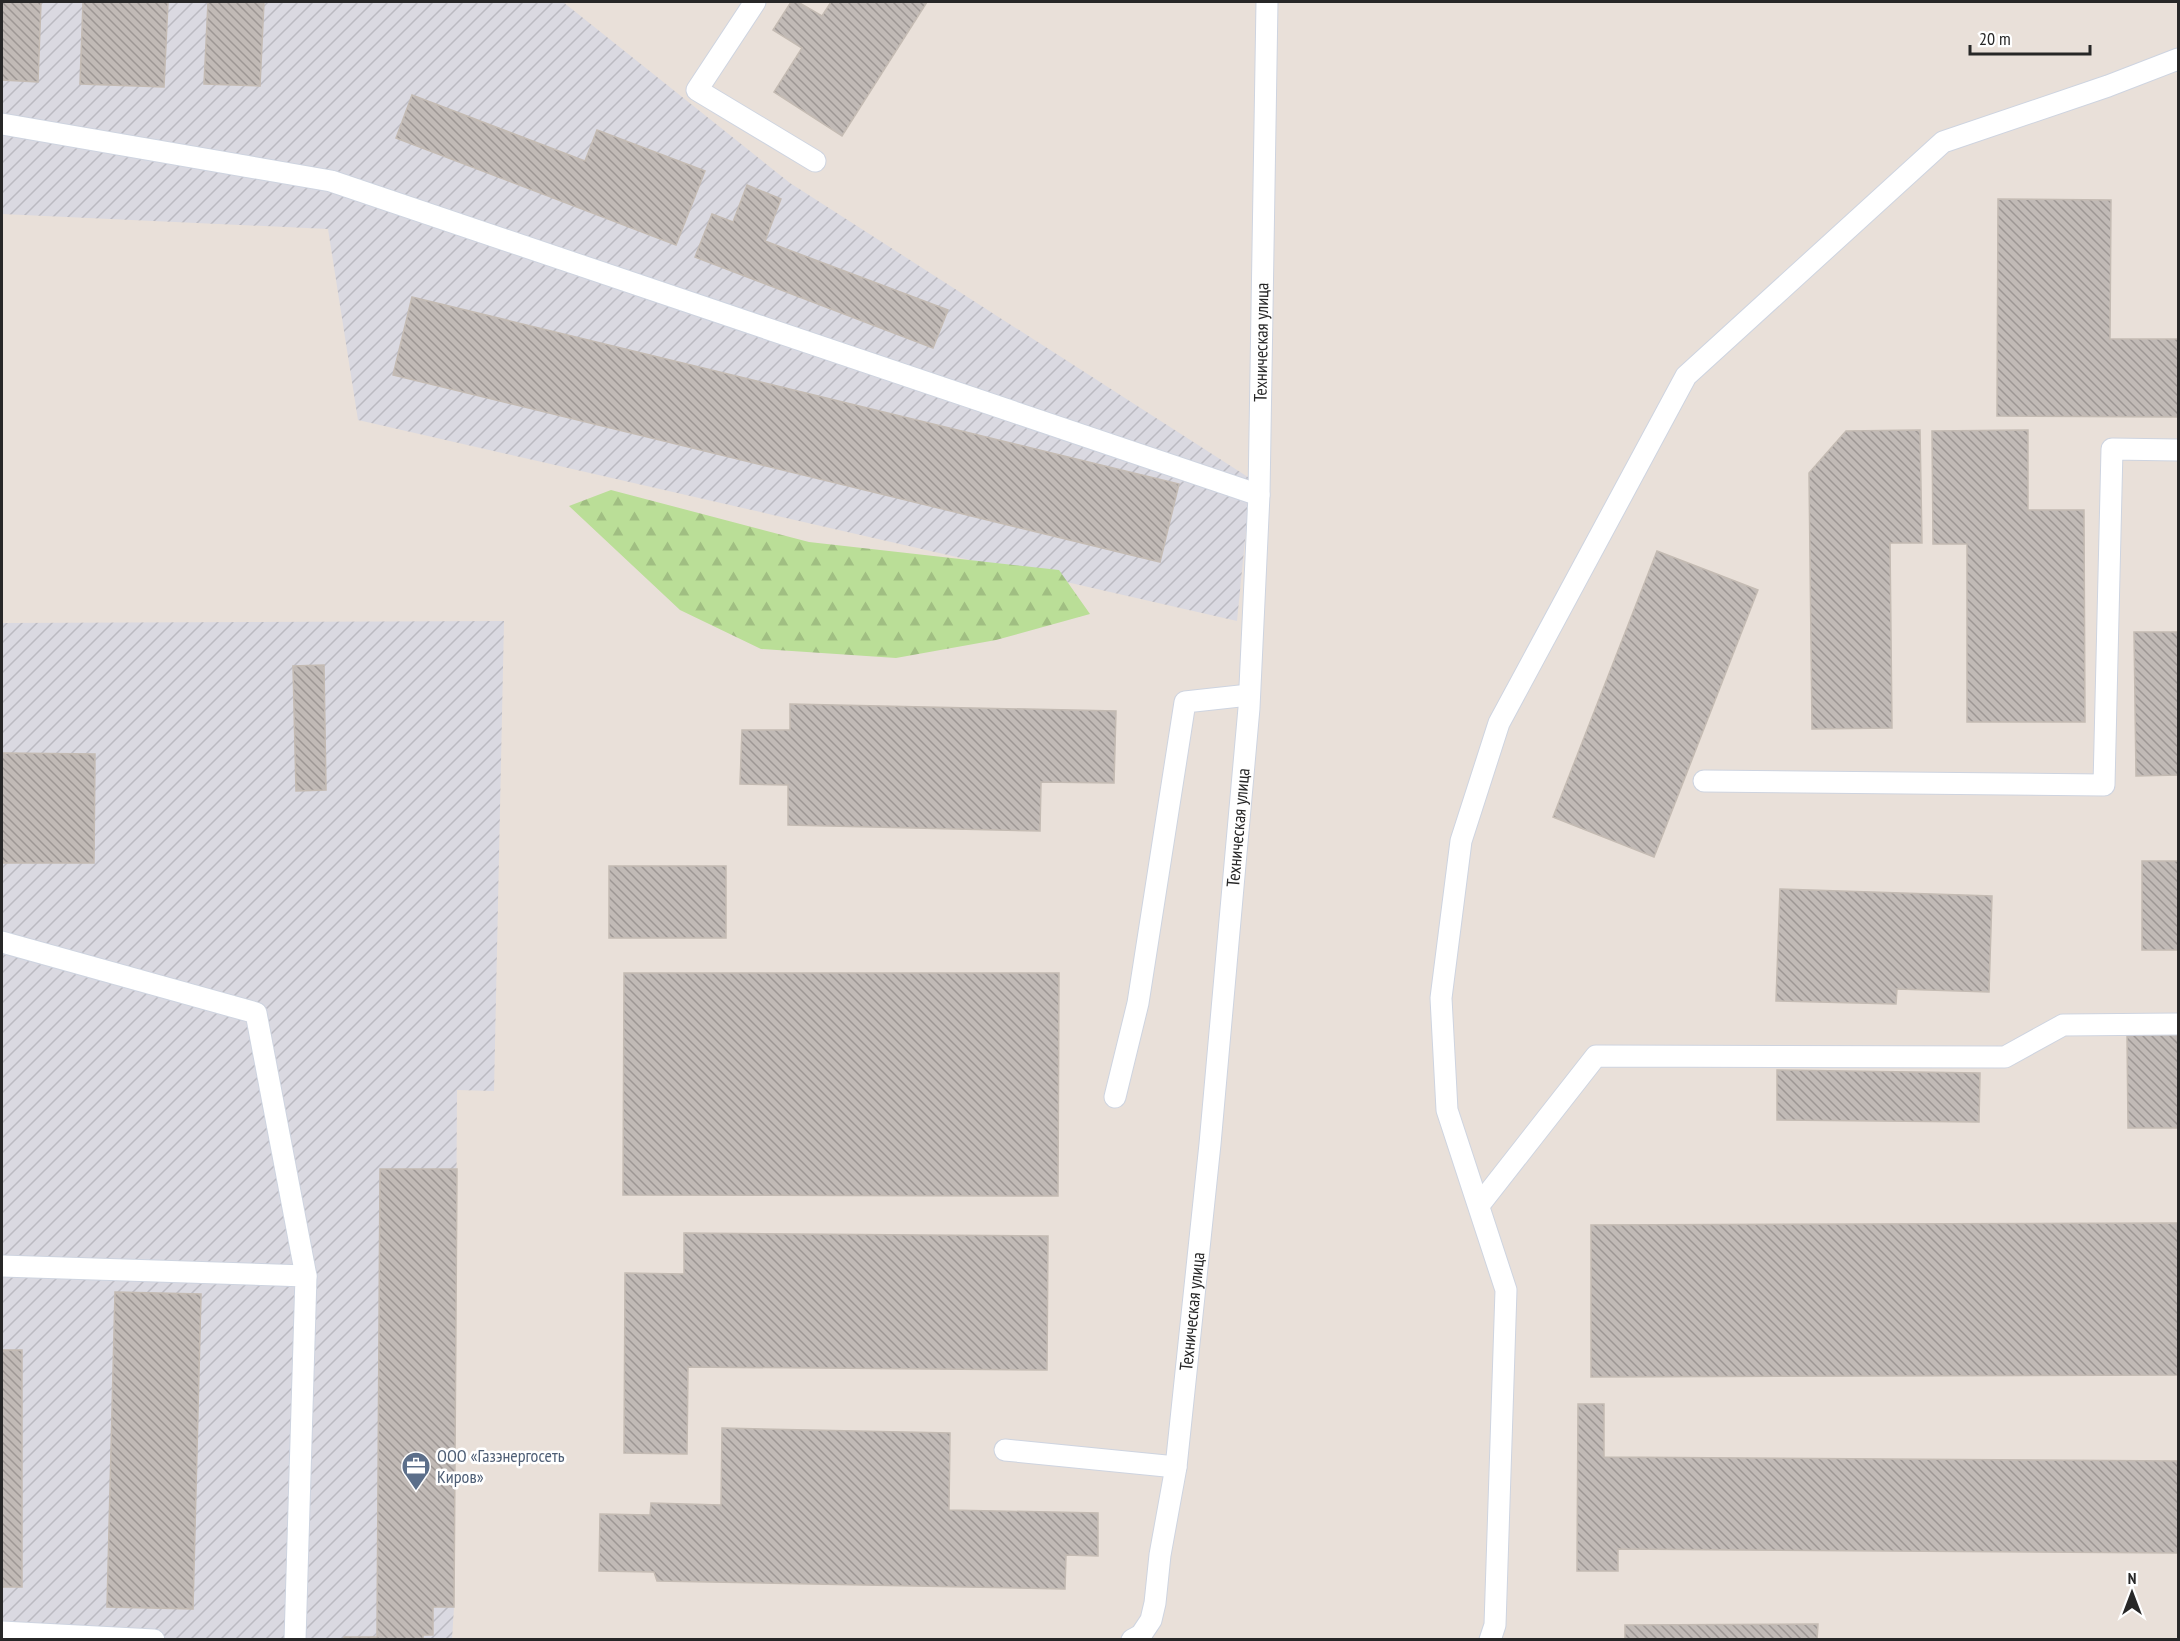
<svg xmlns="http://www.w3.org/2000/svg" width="2180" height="1641" font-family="'PT Sans Narrow',sans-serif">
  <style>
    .industrial { fill: url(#industrial-furrows) }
    .forest { fill: url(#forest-firs) }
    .building { fill: url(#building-back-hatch); stroke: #c4bbb3; stroke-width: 1.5 }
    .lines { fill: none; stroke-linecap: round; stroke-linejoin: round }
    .lane-casing { stroke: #ced4e0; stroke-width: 23 }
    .lane { stroke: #fff; stroke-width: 21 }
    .labels { text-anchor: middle; stroke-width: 5; stroke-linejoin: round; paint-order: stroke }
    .street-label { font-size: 18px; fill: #272727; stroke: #fff }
    .service-label { font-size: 18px; fill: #4e5e75; stroke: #fff; text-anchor: start }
  </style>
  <defs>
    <pattern id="industrial-furrows" width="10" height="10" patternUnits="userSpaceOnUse" patternTransform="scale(1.5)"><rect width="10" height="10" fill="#dad9e1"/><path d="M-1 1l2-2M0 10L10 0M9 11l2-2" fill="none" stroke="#bbbac1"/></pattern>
    <pattern id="forest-firs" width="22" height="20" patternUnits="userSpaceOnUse" patternTransform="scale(1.5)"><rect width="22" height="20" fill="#bade97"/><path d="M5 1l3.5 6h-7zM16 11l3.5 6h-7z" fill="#a0be82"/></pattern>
    <pattern id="building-back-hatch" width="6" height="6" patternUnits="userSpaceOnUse" patternTransform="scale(1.5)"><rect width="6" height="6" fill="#c1bab6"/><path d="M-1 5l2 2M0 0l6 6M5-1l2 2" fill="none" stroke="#9d9794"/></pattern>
  </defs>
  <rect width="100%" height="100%" fill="#e9e0d9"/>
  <g class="industrial">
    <polygon points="2,2 563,2 790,183 1251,479 1237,621 358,420 328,229 2,214"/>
    <polygon points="504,621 494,1091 457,1090 454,1607 452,1639 2,1639 2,623"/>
  </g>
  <polygon class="forest" points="611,490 809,542 1059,570 1090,614 996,640 896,658 761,649 680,610 569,506"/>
  <g class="building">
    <polygon points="2,2 41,2 38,82 2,80"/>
    <polygon points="83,2 168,2 164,87 80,84"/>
    <polygon points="208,2 264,2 260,86 204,84"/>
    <polygon points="791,2 798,2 822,16 831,2 927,2 842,136 774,92 802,48 773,30"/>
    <polygon points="412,95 585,161 597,130 705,171 676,245 396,138"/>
    <polygon points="747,185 781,199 765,241 948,310 933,348 695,257 712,214 733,222"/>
    <polygon points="1998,199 2111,200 2110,339 2178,339 2178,417 1997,416"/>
    <polygon points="412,297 1179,484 1160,562 393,375"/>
    <polygon points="1920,430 1922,543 1890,543 1892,728 1812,729 1809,473 1846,431"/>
    <polygon points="2028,430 2028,510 2084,510 2085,722 1967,722 1967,544 1933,544 1932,431"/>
    <polygon points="1657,551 1758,590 1654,857 1553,817"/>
    <polygon points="2134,632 2178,632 2178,775 2136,776"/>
    <polygon points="324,665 326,790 296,791 293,666"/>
    <polygon points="790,704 1116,711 1114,783 1041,782 1040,831 788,825 788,785 740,784 742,730 790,730"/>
    <polygon points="2,753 95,754 94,863 2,863"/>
    <rect x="2142" y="861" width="36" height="89"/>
    <rect x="609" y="866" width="117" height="72"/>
    <polygon points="1780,889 1992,896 1989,992 1897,989 1896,1004 1776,1001"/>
    <polygon points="624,973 1059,973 1058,1196 623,1195"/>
    <polygon points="2127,1035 2178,1035 2178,1128 2128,1128"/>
    <polygon points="1777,1070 1980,1073 1979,1122 1777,1120"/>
    <polygon points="380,1169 457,1169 454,1607 433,1607 433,1635 423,1635 423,1640 344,1640 344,1637 377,1637"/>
    <polygon points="2178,1223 2178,1375 1591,1377 1591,1225"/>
    <polygon points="684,1233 1048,1236 1047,1370 688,1367 687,1454 624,1453 625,1273 684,1274"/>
    <polygon points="115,1292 201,1294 193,1609 107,1607"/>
    <rect x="2" y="1350" width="20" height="237"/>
    <polygon points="1578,1404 1604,1404 1604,1457 2178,1461 2178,1553 1618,1549 1618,1571 1577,1571"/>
    <polygon points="722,1428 950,1433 949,1510 1098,1513 1098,1556 1066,1555 1065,1589 657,1581 654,1572 599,1571 600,1514 650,1515 651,1503 721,1505"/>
    <polygon points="1818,1624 1817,1640 1625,1640 1625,1625"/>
  </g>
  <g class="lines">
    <g class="lane-casing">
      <g id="lane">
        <polyline points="755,2 697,90 815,161"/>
        <polyline points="2,124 331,181 1259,495"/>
        <polyline points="1704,781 2104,785 2112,449 2178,450"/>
        <polyline points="2,942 256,1013 306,1276"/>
        <polyline points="1115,1097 1138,1003 1185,702 1249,695"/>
        <polyline points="1480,1204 1596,1056 2005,1057 2063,1025 2178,1024"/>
        <polyline points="2,1266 306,1276 295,1640"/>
        <polyline points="1005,1450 1176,1467"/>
        <polyline points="2,1632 154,1640"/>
        <path id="s1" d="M1132 1640 1141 1635 1151 1620 1155 1603 1160 1555 1176 1467 1210 1144 1249 708 1259 495 1267 2"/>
        <polyline points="1490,1640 1495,1625 1506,1290 1447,1110 1441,998 1461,841 1499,723 1686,376 1943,142 2108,86 2178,59"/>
      </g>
    </g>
    <use href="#lane" class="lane"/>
  </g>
  <defs>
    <g id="office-pin" transform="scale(1.5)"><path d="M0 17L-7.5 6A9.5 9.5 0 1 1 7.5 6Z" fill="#5c6f8a" stroke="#fff"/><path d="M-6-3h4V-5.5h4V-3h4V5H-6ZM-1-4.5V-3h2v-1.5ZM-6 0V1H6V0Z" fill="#fff"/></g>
  </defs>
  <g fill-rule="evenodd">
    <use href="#office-pin" x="416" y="1466"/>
  </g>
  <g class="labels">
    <g class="street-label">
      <text dy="6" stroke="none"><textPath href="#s1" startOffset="1312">Техническая улица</textPath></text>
      <text dy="6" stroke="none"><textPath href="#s1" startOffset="826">Техническая улица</textPath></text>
      <text dy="6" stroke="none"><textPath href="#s1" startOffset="340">Техническая улица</textPath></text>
    </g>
    <g class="service-label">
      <text x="437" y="1462">ООО «Газэнергосеть<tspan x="437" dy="21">Киров»</tspan></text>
    </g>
  </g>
  <rect width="2180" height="1641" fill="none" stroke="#272727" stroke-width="6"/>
  <g transform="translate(2132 1593)" stroke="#ffffff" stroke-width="4.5" paint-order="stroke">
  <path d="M0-4.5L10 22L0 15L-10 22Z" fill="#272727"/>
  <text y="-9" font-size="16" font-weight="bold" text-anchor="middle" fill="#272727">N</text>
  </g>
  <path d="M1970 45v9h120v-9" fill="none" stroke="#272727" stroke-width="3"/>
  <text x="1979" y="45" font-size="18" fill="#272727" stroke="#ffffff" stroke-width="4.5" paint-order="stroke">20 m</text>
</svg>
